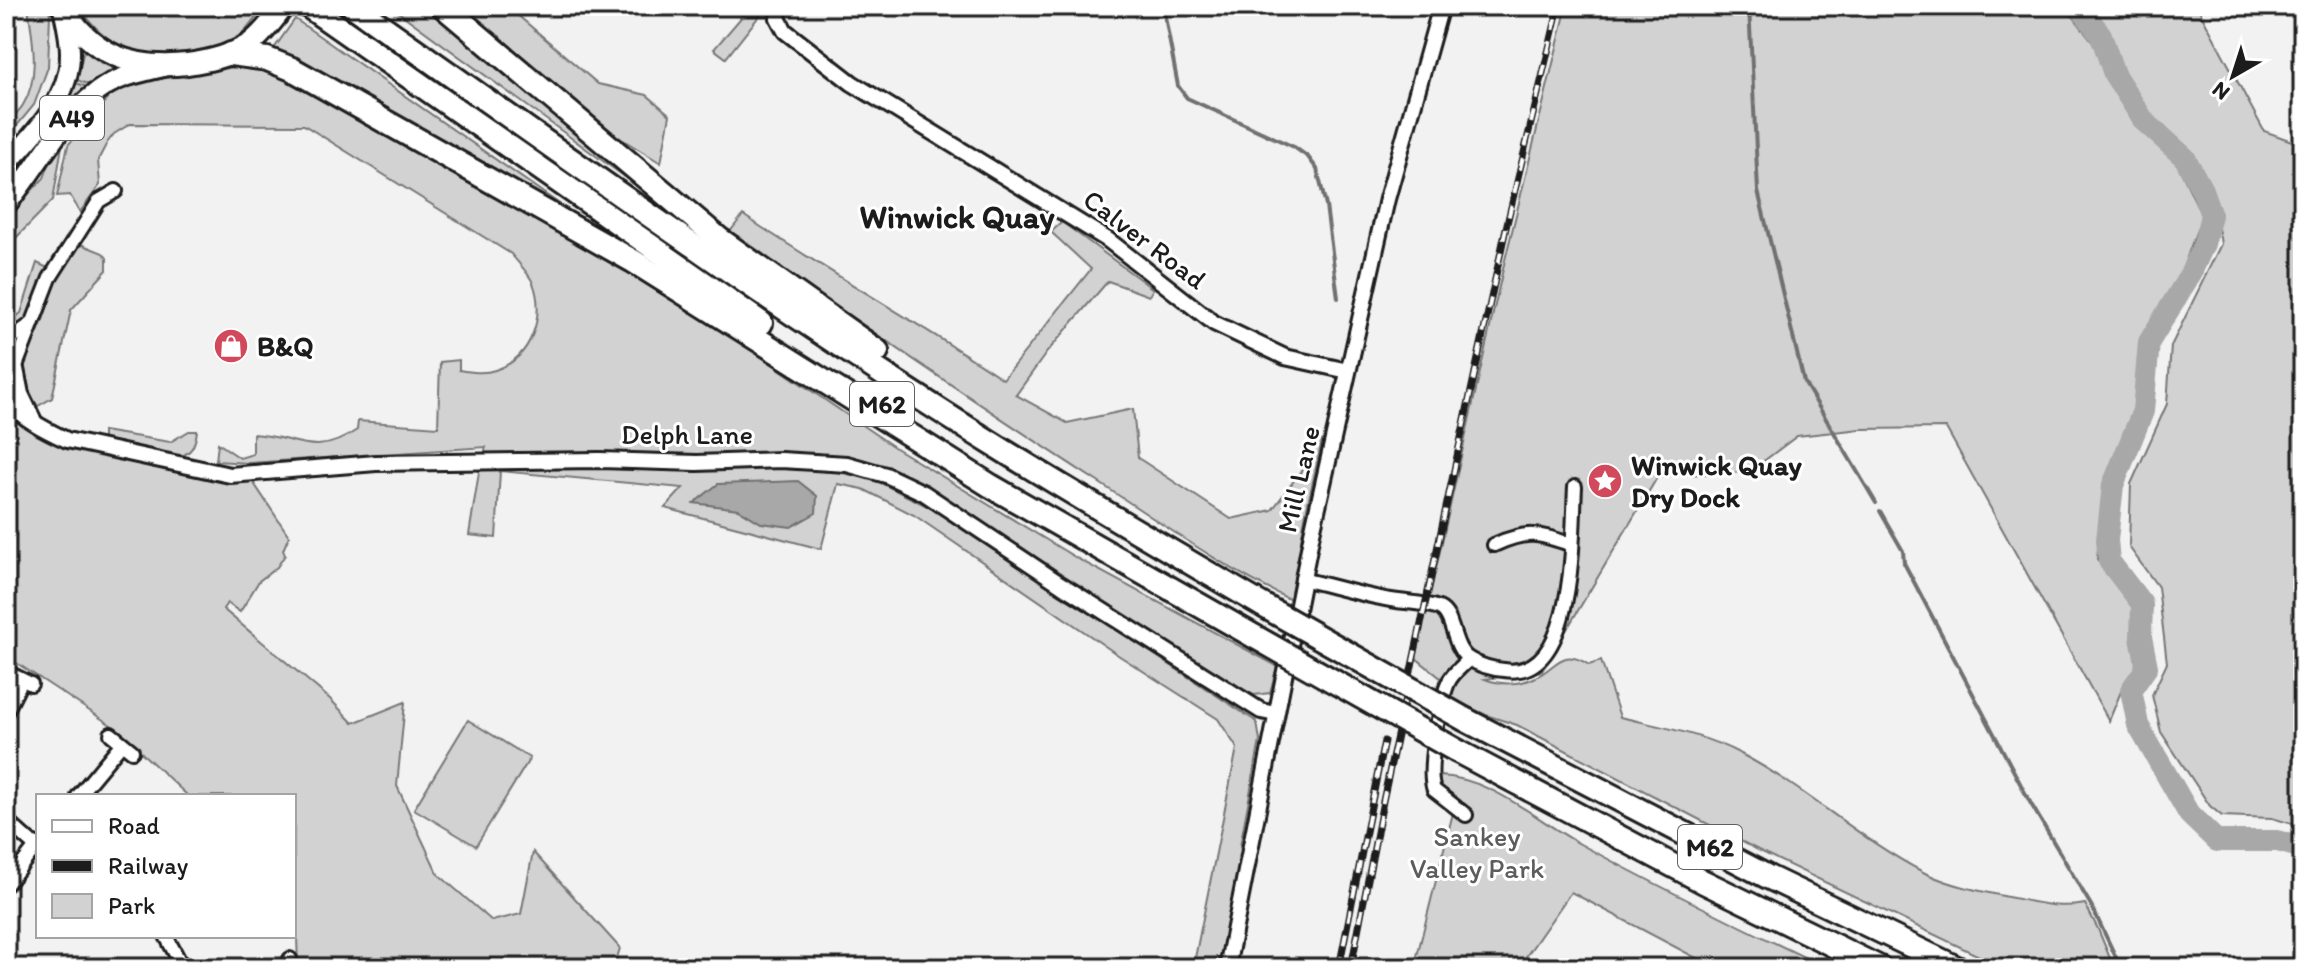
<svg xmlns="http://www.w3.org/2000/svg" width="2309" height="974" font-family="Itim,sans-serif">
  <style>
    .green { fill: #d2d2d2; stroke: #777; stroke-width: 2; fill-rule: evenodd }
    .water { fill: #a8a8a8; stroke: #707070; stroke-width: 2 }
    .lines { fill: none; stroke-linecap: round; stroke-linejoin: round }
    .stream { stroke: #707070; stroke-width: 4 }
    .river { stroke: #a8a8a8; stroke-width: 22 }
    .minor-casing { stroke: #1c1c1c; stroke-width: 18 }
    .tertiary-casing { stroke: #1c1c1c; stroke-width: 20 }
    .primary-casing { stroke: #1c1c1c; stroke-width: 24 }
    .trunk-casing { stroke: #1c1c1c; stroke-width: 26 }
    .motorway-casing { stroke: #1c1c1c; stroke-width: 28 }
    .minor { stroke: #fff; stroke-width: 12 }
    .tertiary { stroke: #fff; stroke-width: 14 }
    .primary { stroke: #fff; stroke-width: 18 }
    .trunk { stroke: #fff; stroke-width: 20 }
    .motorway { stroke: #fff; stroke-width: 22 }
    .rail-casing { stroke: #1c1c1c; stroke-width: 7 }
    .rail { stroke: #fff; stroke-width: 4; stroke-dasharray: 12; stroke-linecap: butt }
    .motorway-bridge-casing { stroke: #1c1c1c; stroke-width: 28; stroke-linecap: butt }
    .motorway-bridge { stroke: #fff; stroke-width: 22 }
    .labels { text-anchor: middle; stroke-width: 6; stroke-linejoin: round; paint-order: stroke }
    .shield { fill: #fff; stroke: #606060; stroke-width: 2 }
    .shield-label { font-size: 26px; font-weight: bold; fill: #1c1c1c }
    .street-label { font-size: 28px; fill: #1c1c1c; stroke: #fff }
    .poi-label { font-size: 28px; font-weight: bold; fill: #1c1c1c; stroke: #fff; text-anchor: start }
    .park-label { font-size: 28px; fill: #5c5c5c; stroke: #fff }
    .quarter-label { font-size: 32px; font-weight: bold; fill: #1c1c1c; stroke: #fff }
  </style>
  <rect width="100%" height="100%" fill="#f2f2f2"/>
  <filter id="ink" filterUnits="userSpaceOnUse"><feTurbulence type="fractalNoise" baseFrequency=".0125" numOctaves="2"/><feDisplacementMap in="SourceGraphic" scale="16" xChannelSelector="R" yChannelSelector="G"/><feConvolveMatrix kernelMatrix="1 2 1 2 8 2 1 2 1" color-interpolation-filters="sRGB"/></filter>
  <g filter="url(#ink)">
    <g class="green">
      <path d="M28 6H48L50 14 48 67 34 105 6 139V124C11 118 19 112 23 105 41 76 32 37 28 6Z"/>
      <path d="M79 6H264C258 14 252 24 245 31 217 56 158 61 125 48 105 40 90 23 79 6Z"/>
      <polygon points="390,6 432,6 666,207"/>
      <polygon points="456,6 507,6 598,84 647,95 670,115 661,163 584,116"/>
      <polygon points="751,6 767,6 726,58 714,49"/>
      <path d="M1567 6H2197L2264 131 2303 145V827L2272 818 2222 816 2210 806 2161 732 2152 695 2167 663 2158 587 2129 547 2131 484 2167 404 2171 346 2221 244C2214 192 2182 152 2148 114L2130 117 2136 126 2177 163 2202 216 2178 281 2142 339 2134 413 2104 483 2097 559 2133 607 2136 668 2122 689 2109 721 1946 428 1861 429 1797 436 1749 472 1658 476 1542 671 1485 679C1500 685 1519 685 1534 678 1557 668 1561 646 1589 665L1601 661 1620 717C1662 727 1703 734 1741 754 1806 788 1860 840 1925 873 1952 886 1984 892 2013 898 2038 903 2060 909 2085 904L2098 929 2114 968H2004L1758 850 1517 725 1486 715 1450 698 1447 693 1448 684 1416 658 1505 260ZM2068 10 2094 38 2107 67 2119 66 2123 78 2113 91 2093 42Z"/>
      <polygon points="295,19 625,250 271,53"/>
      <polygon points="84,49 101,63 121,71 92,86 77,80"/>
      <path d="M248 65 290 77 579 240 747 347 897 449 1078 559 1277 666 1270 693 1254 695 1216 676 904 476 862 459 814 453 827 470 873 479 929 507 1257 722 1260 741 1240 846 1249 883 1230 968H1193L1237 748 1218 719 1118 655 914 515 863 489 838 484 821 549 665 508 683 488 500 471 496 538 469 535 479 472 486 447 249 463 216 461 218 443 240 458 253 454V434C297 436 313 460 357 430L358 421 438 427 440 362 459 360V370C471 372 484 374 495 370 531 359 546 316 533 283 529 273 518 263 511 254L304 125 130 124 114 134 107 143 98 160 100 185 80 212 70 195 57 196 68 145 113 92 134 83Z"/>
      <polygon points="76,83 90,88 6,194 6,177 44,136"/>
      <polygon points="62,146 53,200 6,248 6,217 44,178 50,162"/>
      <path d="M743 215C828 272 917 322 1003 379L1091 269 1051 232 1062 222 1153 289 1149 296 1108 281 1047 352 1016 395 1067 423 1133 409 1138 458 1231 519 1272 510 1304 467 1311 431 1322 441 1305 517 1291 600C1223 568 1160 522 1098 482 973 401 851 317 729 233Z"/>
      <path d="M83 245 103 253 107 258V270L71 310 52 398 38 406C30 395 25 386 24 372 24 355 35 341 41 325 50 304 59 253 83 245Z"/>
      <path d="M37 263 48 268C40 287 30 330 6 330V317H16L21 313Z"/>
      <polygon points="6,410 29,430 50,440 195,474 253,482 289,536 283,550 285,555 277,567 259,581 240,612 227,603 223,609 330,699 353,723 405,702 397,786 438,874 492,921 521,914 533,852 620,948 614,968 298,968 297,936 294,925 294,796 188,796 114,727 6,656"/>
      <path d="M103 431 170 442 189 431H197C195 445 192 454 177 457L103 442Z"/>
      <polygon points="468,720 530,758 476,846 414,809"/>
      <path d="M1438 776C1491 777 1535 819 1580 844 1661 888 1743 928 1827 968H1715L1571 892 1518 968H1414L1454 809 1438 799Z"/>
    </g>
    <polygon class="water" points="798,481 817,496 816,513 791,527 761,523 738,509 694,503 718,484"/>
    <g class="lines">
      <g class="stream">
        <polyline points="1163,6 1178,86 1187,98 1294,147 1308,157 1317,169 1326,206 1338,298"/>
        <polyline points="1749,6 1758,191 1804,382 1876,503"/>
        <polyline points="1880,511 1903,551 1904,563 2031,804 2092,907 2121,968"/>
      </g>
      <polyline class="river" points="2079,6 2101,35 2114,74 2144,121 2185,158 2202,190 2211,215 2204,244 2190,275 2149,342 2143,411 2113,485 2107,540 2109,561 2142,604 2141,637 2147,667 2131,690 2138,725 2162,767 2189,814 2217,841 2277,841 2303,848"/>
      <g class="minor-casing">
        <g id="minor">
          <polyline points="6,342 30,325"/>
          <polyline points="16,366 50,278 99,201 116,191"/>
          <path d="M1494 545C1527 530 1538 533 1572 545"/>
          <path d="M1302 579C1332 586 1361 595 1391 600 1407 603 1424 602 1439 608 1455 615 1451 647 1469 659 1479 665 1492 669 1504 670 1577 682 1572 533 1575 487"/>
          <polyline points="13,675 31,684"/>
          <polyline points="6,712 22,680"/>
          <polyline points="111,734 132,751"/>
          <polyline points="78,796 122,743"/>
          <path d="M1466 815 1434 790C1426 770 1440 703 1448 683 1453 672 1462 667 1469 659"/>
          <polyline points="6,820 38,849"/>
          <polyline points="6,885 38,844"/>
          <polyline points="166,936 183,968"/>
          <polyline points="199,968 251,968"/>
          <polyline points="290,968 290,959"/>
        </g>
      </g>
      <g class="tertiary-casing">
        <g id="tertiary">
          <polyline points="780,6 778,18 785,31 852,83 1108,240 1214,323 1285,357 1348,371"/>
          <path d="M6 346C18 358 19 372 6 383"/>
          <polyline points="16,369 21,394 34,421"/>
          <path d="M6 400C22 418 45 430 67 440L230 475 376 463 600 460 697 463 781 460 847 464 886 475 924 493 1062 585 1261 711 1276 714"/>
          <polyline points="1227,968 1312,533 1387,199 1441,6"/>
        </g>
      </g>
      <g class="primary-casing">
        <g id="primary">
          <path d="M6 165C35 133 71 98 70 52 70 37 66 22 63 8"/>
          <path d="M6 205C35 171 67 109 104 87 121 76 143 72 163 67"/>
        </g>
      </g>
      <g class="trunk-casing">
        <path id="trunk" d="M62 6C92 55 132 70 187 64 210 61 232 56 251 43 264 33 274 19 284 6"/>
      </g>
      <g class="motorway-casing">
        <g id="motorway">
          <polyline points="308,6 761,323"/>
          <path d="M353 6C568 157 781 313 1004 451 1090 504 1177 555 1264 606"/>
          <polyline points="443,6 719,239 877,351"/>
          <polyline points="231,54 267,59 292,69 633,261 991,486 1257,638"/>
          <polyline points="1466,720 1768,877 1957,968"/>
          <polyline points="1459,752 1704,882 1880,968"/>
        </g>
      </g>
      <use href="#minor" class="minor"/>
      <use href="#tertiary" class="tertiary"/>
      <use href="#primary" class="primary"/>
      <use href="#trunk" class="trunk"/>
      <use href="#motorway" class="motorway"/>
      <g class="rail-casing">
        <g id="rail">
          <polyline points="1339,968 1384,741"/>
          <polyline points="1351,968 1383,801 1506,228 1559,6"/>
        </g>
      </g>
      <use href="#rail" class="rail"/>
      <g class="motorway-bridge-casing">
        <g id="motorway-bridge">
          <polyline points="1264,606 1466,720"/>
          <polyline points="1257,638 1459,752"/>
        </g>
      </g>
      <use href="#motorway-bridge" class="motorway-bridge"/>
    </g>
  </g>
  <defs>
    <g id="shop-disc" transform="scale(1.8)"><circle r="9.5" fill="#d1495b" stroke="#fff"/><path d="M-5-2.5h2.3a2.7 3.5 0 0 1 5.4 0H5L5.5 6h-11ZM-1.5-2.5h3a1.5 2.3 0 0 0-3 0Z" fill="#fff"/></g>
    <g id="sight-disc" transform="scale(1.8)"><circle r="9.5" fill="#d1495b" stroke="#fff"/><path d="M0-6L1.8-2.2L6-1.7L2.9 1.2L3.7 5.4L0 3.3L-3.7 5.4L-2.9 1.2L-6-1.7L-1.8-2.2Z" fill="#fff"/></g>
  </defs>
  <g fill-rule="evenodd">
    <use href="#shop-disc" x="231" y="346"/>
    <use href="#sight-disc" x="1605" y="481"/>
  </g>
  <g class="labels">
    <g class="shield">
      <rect x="40" y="96" width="64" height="44" rx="6"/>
      <rect x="850" y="382" width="64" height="44" rx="6"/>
      <rect x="1678" y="825" width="64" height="44" rx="6"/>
    </g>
    <g class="shield-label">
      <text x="72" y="127">A49</text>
      <text x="882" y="413">M62</text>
      <text x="1710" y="856">M62</text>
    </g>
    <g class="street-label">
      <text transform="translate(1145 239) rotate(37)" y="10">Calver Road</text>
      <text x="687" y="444">Delph Lane</text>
      <text transform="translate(1298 479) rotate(-77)" y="10">Mill Lane</text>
    </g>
    <g class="poi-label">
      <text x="257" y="356">B&amp;Q</text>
      <text x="1631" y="475">Winwick Quay<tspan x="1631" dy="32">Dry Dock</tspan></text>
    </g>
    <g class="park-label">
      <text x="1477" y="846">Sankey<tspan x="1477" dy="32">Valley Park</tspan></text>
    </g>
    <g class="quarter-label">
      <text x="957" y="228">Winwick Quay</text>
    </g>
  </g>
  <rect width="2309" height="974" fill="none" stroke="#fff" stroke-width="32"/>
  <rect x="16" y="16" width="2277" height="942" fill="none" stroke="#1c1c1c" stroke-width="3" filter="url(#ink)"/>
  <rect x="36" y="794" width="260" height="144" fill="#ffffff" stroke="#a4a4a4" stroke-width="2"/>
  <rect x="52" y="820" width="40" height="12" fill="#ffffff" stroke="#a4a4a4" stroke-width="2"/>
  <text x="108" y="834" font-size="24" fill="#1c1c1c">Road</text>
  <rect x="52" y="860" width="40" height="12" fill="#1c1c1c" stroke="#a4a4a4" stroke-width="2"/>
  <text x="108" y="874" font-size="24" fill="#1c1c1c">Railway</text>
  <rect x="52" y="894" width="40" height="24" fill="#d2d2d2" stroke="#a4a4a4" stroke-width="2"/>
  <text x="108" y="914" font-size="24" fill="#1c1c1c">Park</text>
  <g transform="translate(2233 76) rotate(219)" stroke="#ffffff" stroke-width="6" paint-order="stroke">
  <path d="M0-6L14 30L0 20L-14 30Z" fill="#1c1c1c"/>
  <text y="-12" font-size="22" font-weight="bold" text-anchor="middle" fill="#1c1c1c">N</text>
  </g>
</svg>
